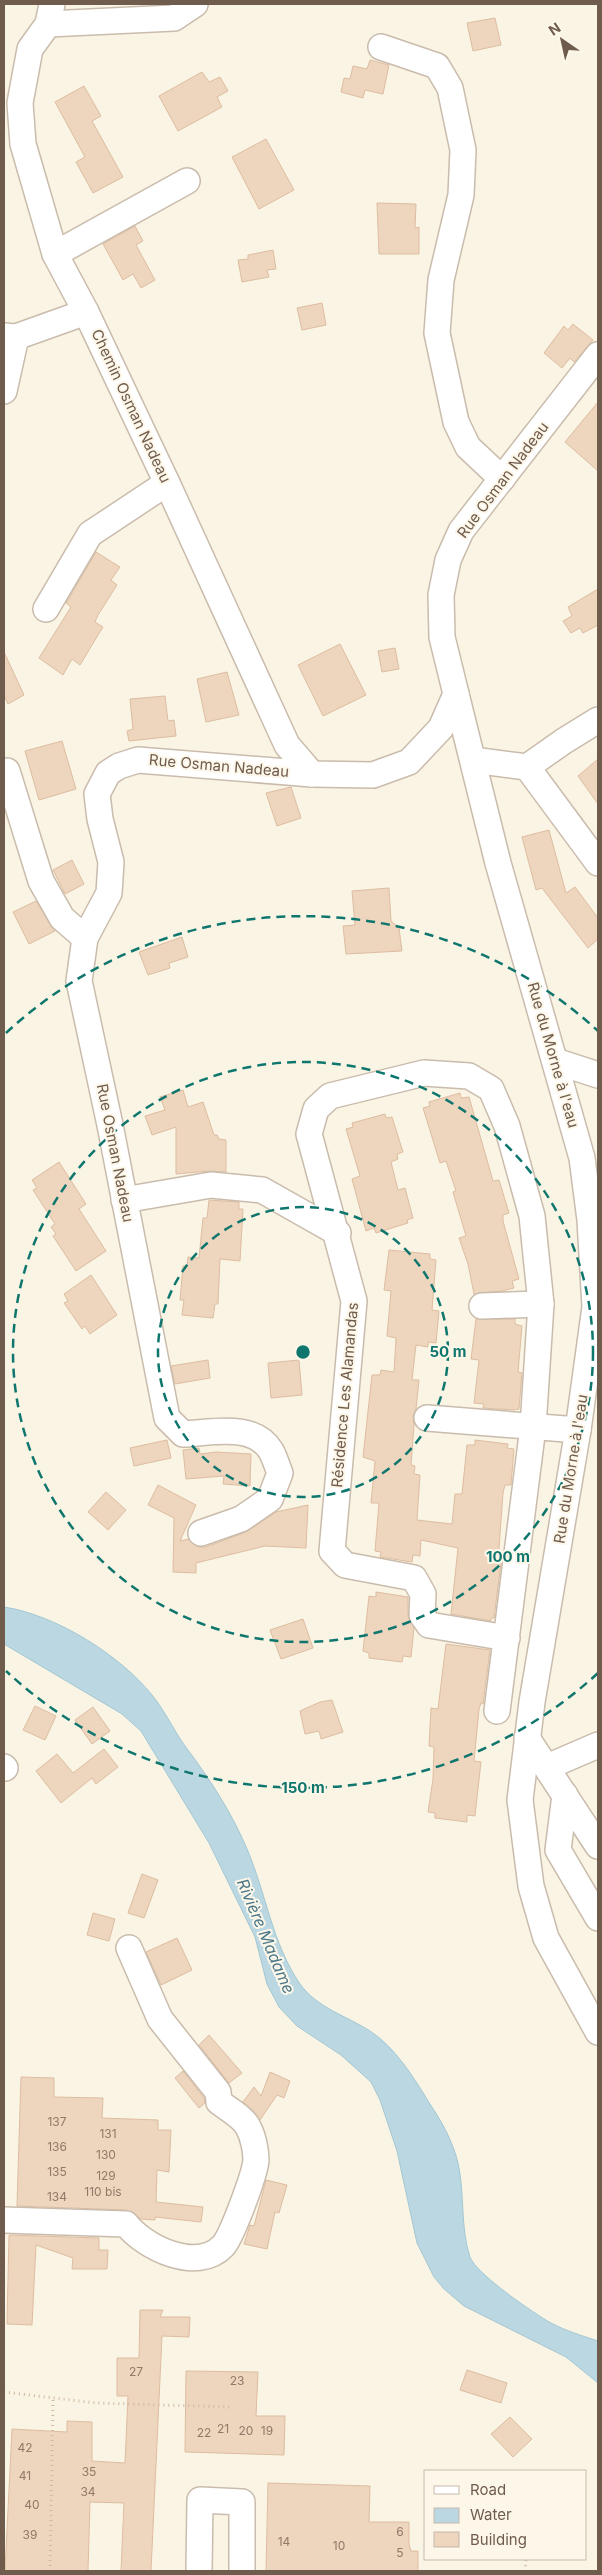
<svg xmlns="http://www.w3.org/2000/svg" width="602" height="2575" font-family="Inter,sans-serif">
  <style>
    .water { fill: #bbd8e2; stroke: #a2c7d3 }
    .building { fill: #edd5be; stroke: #debda0 }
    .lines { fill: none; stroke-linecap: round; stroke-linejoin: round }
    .minor-casing { stroke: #cabcac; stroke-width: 28 }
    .path { stroke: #d2b9a2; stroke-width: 3; stroke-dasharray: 1 4; stroke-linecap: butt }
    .minor { stroke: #fff; stroke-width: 25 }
    .ring { fill: none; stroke: #0f766e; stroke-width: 2.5; stroke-dasharray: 9 6 }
    .labels { text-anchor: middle; stroke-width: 4; stroke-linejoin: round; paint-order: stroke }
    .number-label { font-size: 12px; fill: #8f7a68 }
    .street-label { font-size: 15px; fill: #705c4c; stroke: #fdf7ea }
    .water-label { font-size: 16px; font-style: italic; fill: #4b7889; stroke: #fdf7ea }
    .centre { fill: #0f766e; stroke: #fdf7ea; stroke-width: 2.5 }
    .ring-label { font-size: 15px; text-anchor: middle; font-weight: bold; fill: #0f766e; stroke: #fdf7ea; stroke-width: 4; stroke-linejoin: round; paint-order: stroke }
  </style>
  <rect width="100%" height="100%" fill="#faf4e4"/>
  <path class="water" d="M4 1607C56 1615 120 1655 152 1695 165 1711 173 1729 185 1746 209 1778 231 1811 247 1849 266 1893 272 1943 300 1984 317 2008 347 2016 370 2031 396 2048 414 2078 430 2104 442 2122 453 2142 458 2163 465 2194 460 2227 470 2257 476 2274 535 2314 551 2323 566 2331 583 2336 598 2341V2383L566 2357 464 2306 444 2289 434 2277 417 2243 397 2151 380 2100 371 2082 341 2055 297 2026 279 2007 267 1984 255 1937 209 1843 141 1731 122 1714 4 1644Z"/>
  <g class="building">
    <polygon points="495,18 501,45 473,51 467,23"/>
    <polygon points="370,60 389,65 383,94 365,90 363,98 341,92 344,78 350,79 353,66 367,69"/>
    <polygon points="202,72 209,82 220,77 228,91 217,97 222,107 178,131 159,96"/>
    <polygon points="84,86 101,116 92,121 123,177 93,193 76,162 85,157 55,102"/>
    <polygon points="266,139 294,190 259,209 232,157"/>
    <polygon points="377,203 416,204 415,228 419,227 419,254 379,254"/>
    <polygon points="135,226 143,241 136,245 155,280 141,288 133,274 123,280 103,244"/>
    <polygon points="273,250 276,269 267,270 269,277 242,282 238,260 248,259 248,255"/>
    <polygon points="322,303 326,325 302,330 297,308"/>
    <polygon points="573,324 593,340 574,362 570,358 562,368 544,353 564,326 568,330"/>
    <polygon points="598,402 598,471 565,442"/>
    <polygon points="96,552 120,567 111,580 117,585 98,615 95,622 103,627 95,640 80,665 72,659 63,675 39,658 71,607 66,603"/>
    <polygon points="598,589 598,625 583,633 580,628 571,633 563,621 572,616 568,607"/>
    <polygon points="340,644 366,695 323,716 298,665"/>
    <polygon points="395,648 399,669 382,672 378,651"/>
    <polygon points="4,652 24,695 8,704 4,695"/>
    <polygon points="227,672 239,715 206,722 197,679"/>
    <polygon points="165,696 168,721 174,720 176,736 129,741 127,731 133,729 130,699"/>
    <polygon points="62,741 76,789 39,800 25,751"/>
    <polygon points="598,759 598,804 578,776"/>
    <polygon points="291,787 301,818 277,826 266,793"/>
    <polygon points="549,830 566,893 575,887 598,918 598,939 588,948 542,888 536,890 522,837"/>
    <polygon points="72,860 84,884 65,894 53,870"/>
    <polygon points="389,888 391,921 399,928 402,951 346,954 343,926 355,925 352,891"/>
    <polygon points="36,901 55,931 29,944 13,912"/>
    <polygon points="182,937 188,957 169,963 170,968 148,975 139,952"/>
    <polygon points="183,1090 188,1107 203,1102 214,1135 217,1135 219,1139 226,1140 226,1172 209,1171 176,1174 176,1127 152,1135 145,1116 165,1110 160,1097"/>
    <polygon points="460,1093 461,1098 469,1097 493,1181 499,1180 509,1213 503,1215 503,1221 519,1279 512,1281 514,1288 502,1291 474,1294 468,1264 459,1238 466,1236 453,1192 456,1191 446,1161 440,1163 423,1108 430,1106 429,1102"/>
    <polygon points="385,1114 386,1118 392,1117 403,1152 397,1154 398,1159 391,1162 398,1190 405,1188 413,1218 407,1220 408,1223 376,1233 374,1228 366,1231 352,1179 360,1176 346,1129 353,1127 352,1123"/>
    <polygon points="59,1162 86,1204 79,1209 106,1251 76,1271 53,1236 56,1234 51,1227 55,1224 33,1190 37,1188 32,1180"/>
    <polygon points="209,1200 239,1202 239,1209 243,1209 240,1261 220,1259 218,1304 215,1304 213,1318 182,1315 184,1300 180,1300 183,1266 187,1266 188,1257 199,1258 203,1218 207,1218"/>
    <polygon points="389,1250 430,1254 430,1259 436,1260 432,1310 439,1311 436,1343 428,1342 428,1347 416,1345 412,1380 419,1380 416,1409 413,1416 414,1425 411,1465 415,1466 414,1474 420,1475 417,1520 452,1524 455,1494 462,1494 467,1445 475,1445 475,1440 508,1444 507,1448 514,1449 511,1485 505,1485 503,1493 498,1562 501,1563 494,1618 491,1618 491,1621 451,1614 458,1548 421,1540 420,1556 413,1555 412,1562 380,1557 381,1552 375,1551 379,1503 371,1503 375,1461 363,1457 372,1375 380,1375 381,1370 394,1372 396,1338 387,1336 391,1291 384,1290"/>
    <polygon points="91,1275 117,1315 90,1334 85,1326 82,1329 64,1303 68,1301 64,1294"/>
    <polygon points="476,1319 515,1319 515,1324 522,1326 518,1372 522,1373 519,1409 514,1410 483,1408 484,1404 474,1403 479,1360 471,1359"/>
    <polygon points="208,1360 210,1378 175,1384 171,1366"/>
    <polygon points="299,1360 302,1395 271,1398 268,1363"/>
    <polygon points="167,1440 171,1458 134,1466 130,1448"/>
    <polygon points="199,1448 200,1454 216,1452 251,1454 250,1486 223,1484 224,1476 186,1479 183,1450"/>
    <polygon points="158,1485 196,1505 180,1541 188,1539 198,1547 206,1547 246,1532 276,1512 308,1505 306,1548 265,1546 196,1563 196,1573 173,1572 174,1518 148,1505"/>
    <polygon points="106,1492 126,1510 108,1530 88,1512"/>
    <polygon points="376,1592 408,1597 408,1615 414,1628 411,1657 403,1656 402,1662 369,1658 369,1653 363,1651 369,1596 376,1597"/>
    <polygon points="303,1619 313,1648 281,1659 270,1630"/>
    <polygon points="446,1644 490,1650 483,1704 481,1703 479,1709 474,1761 481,1762 475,1816 467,1815 467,1822 435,1818 435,1813 428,1812 433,1779 434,1747 429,1746 431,1708 438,1709"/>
    <polygon points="332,1700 343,1732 321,1739 319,1731 305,1734 300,1711 320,1702"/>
    <polygon points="35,1706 56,1716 45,1740 23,1730"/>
    <polygon points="93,1707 110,1731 92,1744 75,1720"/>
    <polygon points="104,1749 118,1767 96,1784 92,1778 61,1803 36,1771 57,1754 73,1773"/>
    <polygon points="142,1874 158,1880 144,1918 128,1913"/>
    <polygon points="93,1913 115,1919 109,1941 87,1935"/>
    <polygon points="177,1938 192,1970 161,1985 146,1952"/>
    <polygon points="209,2035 242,2073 229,2083 199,2045"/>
    <polygon points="183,2071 204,2098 205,2103 199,2108 175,2078"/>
    <polygon points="270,2072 290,2081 284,2098 277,2095 260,2120 243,2102 254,2087 261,2096"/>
    <polygon points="21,2077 54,2078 54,2097 103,2098 102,2118 158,2120 158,2130 171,2130 169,2172 157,2170 156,2202 203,2207 201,2222 155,2217 155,2220 141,2219 126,2210 17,2206"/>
    <polygon points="266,2180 287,2185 279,2213 275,2212 267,2249 244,2244 250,2225 254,2226"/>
    <polygon points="9,2235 99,2238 99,2250 108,2250 107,2269 72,2269 73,2258 36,2245 32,2325 7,2324"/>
    <polygon points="140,2310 163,2310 160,2317 190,2317 189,2337 162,2336 151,2571 121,2571 124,2503 90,2502 88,2571 5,2571 12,2429 67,2432 67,2421 92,2422 92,2461 125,2463 128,2396 117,2396 117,2358 139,2358"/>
    <polygon points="467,2370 507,2383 501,2403 460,2390"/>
    <polygon points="186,2371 258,2372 256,2416 285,2416 284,2455 185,2452"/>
    <polygon points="510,2417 532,2439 513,2457 491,2434"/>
    <polygon points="268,2483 370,2486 369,2522 409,2522 409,2544 411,2551 418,2551 418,2571 266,2571"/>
  </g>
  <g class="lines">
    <g class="minor-casing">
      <g id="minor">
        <polyline points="52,4 48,24 30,49 20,103 23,144 55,254 86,312 167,483 287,745 312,774"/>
        <polyline points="48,24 174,18 195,4"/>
        <polyline points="381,47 437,66 450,88 463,150 461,195 441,280 437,333 456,422 468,447 502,479"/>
        <polyline points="55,254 187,181"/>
        <polyline points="4,336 16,337 86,312"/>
        <polyline points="4,391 16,337"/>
        <polyline points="46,609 90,534 167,483"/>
        <polyline points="456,694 498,863 582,1158 590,1220 595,1307 578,1430 532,1702 520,1800 531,1886 546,1938 598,2032"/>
        <polyline points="473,760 527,767 564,741 598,720"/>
        <polyline points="527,767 598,863"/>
        <polyline points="7,771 41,881 62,918 85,938"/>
        <polyline points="555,1061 598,1075"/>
        <polyline points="124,1200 211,1185 262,1190 338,1233"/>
        <polyline points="482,1306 541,1304"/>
        <polyline points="427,1418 578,1430"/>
        <path d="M201 1533 241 1519 270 1499 280 1473C277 1466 275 1458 271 1451 254 1422 211 1433 183 1434L167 1418 110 1125 79 981 85 938 109 893 111 862 100 819 97 794 108 773 119 766 138 760 312 774 373 775 409 762 441 728 456 694 442 637 441 595 448 560 461 531 598 355"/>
        <polyline points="497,1711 533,1427 541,1304 532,1216 507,1126 491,1089 469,1076 424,1073 330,1096 316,1109 309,1134 354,1301 332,1551 345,1565 414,1578 423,1594 422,1615 429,1625 507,1638"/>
        <polyline points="527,1738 598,1846"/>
        <polyline points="4,1767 5,1768"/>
        <polyline points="547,1767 598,1745"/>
        <polyline points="565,1795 558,1850 598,1918"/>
        <path d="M4 2220 126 2224C145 2248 197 2273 223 2246 232 2236 255 2174 256 2160 256 2150 253 2136 248 2127 243 2117 228 2109 219 2102L218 2092 160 2019 129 1948"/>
        <polyline points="199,2571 200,2500 242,2502 242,2571"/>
      </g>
    </g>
    <g class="path">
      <polyline points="4,2392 96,2403 232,2407"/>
      <polyline points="50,2571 53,2399"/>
      <polyline points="525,2571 526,2559"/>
    </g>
    <use href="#minor" class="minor"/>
  </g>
  <g class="ring">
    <circle cx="303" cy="1352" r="145"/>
    <circle cx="303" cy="1352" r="290"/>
    <path d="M598 1673A436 436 0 0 1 6 1671M6 1033A436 436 0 0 1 598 1031"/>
  </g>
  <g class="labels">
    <g class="number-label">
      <text x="57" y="2126">137</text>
      <text x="108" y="2138">131</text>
      <text x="57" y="2151">136</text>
      <text x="106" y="2159">130</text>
      <text x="57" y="2176">135</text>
      <text x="106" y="2180">129</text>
      <text x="103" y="2196">110 bis</text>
      <text x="57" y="2201">134</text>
      <text x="136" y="2376">27</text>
      <text x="237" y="2385">23</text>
      <text x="223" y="2433">21</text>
      <text x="246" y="2435">20</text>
      <text x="267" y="2435">19</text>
      <text x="204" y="2437">22</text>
      <text x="25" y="2452">42</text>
      <text x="89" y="2476">35</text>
      <text x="25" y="2480">41</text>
      <text x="88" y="2496">34</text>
      <text x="32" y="2509">40</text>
      <text x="400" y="2536">6</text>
      <text x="30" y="2539">39</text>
      <text x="284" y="2546">14</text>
      <text x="339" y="2550">10</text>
      <text x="400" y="2557">5</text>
    </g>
    <g class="street-label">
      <text transform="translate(131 406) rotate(65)" y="5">Chemin Osman Nadeau</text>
      <text transform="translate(503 480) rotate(-53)" y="5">Rue Osman Nadeau</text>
      <text transform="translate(219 766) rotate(5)" y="5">Rue Osman Nadeau</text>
      <text transform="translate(553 1055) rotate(74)" y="5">Rue du Morne à l'eau</text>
      <text transform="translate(115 1153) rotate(79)" y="5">Rue Osman Nadeau</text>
      <text transform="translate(345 1395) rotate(-85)" y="5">Résidence Les Alamandas</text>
      <text transform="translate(571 1469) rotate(-81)" y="5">Rue du Morne à l'eau</text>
    </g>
    <g class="water-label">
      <text transform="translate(266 1936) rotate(67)" y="6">Rivière Madame</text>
    </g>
  </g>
  <circle cx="303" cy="1352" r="8" class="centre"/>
  <g class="ring-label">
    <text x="448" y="1357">50 m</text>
    <text x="508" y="1562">100 m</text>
    <text x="303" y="1793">150 m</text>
  </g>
  <rect width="602" height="2575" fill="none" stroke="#705c4c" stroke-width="10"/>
  <rect x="424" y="2470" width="162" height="90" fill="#fdf7ea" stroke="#c5b9ab"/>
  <rect x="434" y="2486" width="25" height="8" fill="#ffffff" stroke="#c5b9ab"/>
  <text x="470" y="2495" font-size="15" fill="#705c4c">Road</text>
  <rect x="434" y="2508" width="25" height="15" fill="#bbd8e2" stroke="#c5b9ab"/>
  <text x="470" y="2520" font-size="15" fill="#705c4c">Water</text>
  <rect x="434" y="2532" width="25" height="15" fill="#edd5be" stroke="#c5b9ab"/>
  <text x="470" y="2545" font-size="15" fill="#705c4c">Building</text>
  <g transform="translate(562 40) rotate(326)" stroke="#fdf7ea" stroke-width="4" paint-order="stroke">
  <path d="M0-4L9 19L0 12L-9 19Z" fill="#705c4c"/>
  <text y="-8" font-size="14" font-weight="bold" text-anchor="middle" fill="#705c4c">N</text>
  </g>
</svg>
